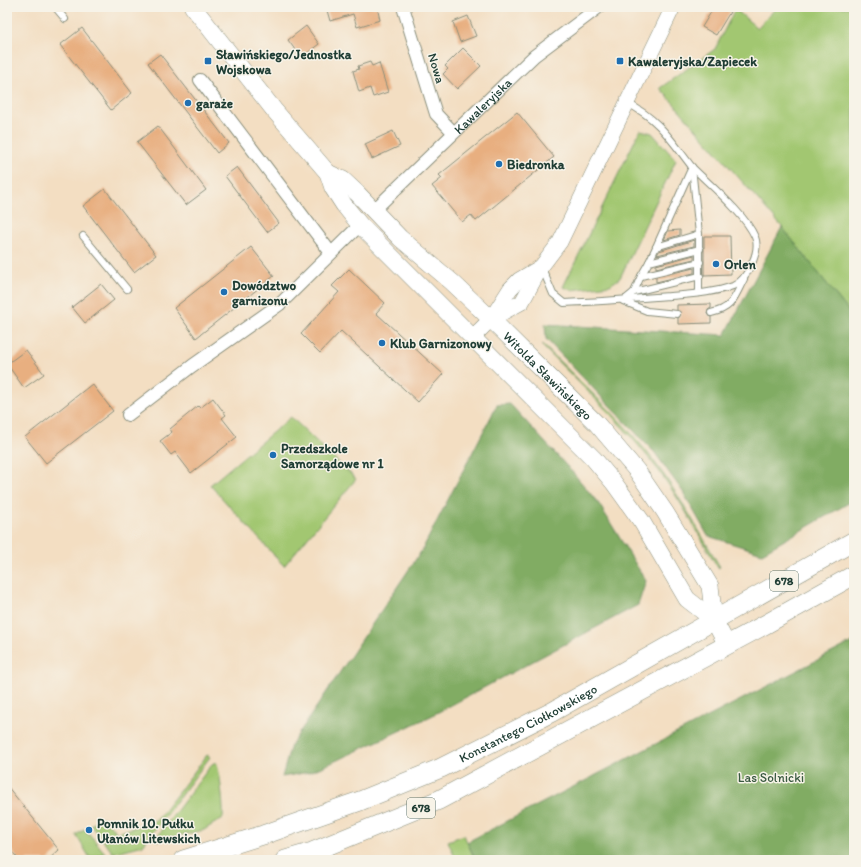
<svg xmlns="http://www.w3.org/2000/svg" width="861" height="867" font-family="Itim,sans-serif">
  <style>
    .green { fill: #a2c771; stroke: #608252 }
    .forest { fill: #81ac63; stroke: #50744c }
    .building { fill: #e8af80 }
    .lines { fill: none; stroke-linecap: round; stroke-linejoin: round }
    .service-casing { stroke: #898e7b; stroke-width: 8 }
    .minor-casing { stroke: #898e7b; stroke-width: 14 }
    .tertiary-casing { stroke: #898e7b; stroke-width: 16 }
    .secondary-casing { stroke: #898e7b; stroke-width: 18 }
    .primary-casing { stroke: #898e7b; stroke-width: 20 }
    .service { stroke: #fff; stroke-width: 6 }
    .minor { stroke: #fff; stroke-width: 12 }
    .tertiary { stroke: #fff; stroke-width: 15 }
    .secondary { stroke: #fff; stroke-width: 17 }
    .primary { stroke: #fff; stroke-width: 19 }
    .poi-dot { fill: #1f6fb2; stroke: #f7f3e8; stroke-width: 1.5 }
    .labels { text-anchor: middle; stroke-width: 3; stroke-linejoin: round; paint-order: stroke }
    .shield { fill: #f7f3e8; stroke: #60746a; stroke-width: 1 }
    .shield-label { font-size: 12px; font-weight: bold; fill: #1f3d34 }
    .poi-label { font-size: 13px; font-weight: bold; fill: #1f3d34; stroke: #f7f3e8; text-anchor: start }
    .street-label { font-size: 13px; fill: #1f3d34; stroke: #f7f3e8 }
    .park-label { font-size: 13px; fill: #395940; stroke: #f7f3e8 }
  </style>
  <rect width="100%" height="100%" fill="#f7f3e8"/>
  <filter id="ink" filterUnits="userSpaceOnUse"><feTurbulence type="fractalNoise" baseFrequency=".025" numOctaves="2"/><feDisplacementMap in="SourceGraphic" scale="8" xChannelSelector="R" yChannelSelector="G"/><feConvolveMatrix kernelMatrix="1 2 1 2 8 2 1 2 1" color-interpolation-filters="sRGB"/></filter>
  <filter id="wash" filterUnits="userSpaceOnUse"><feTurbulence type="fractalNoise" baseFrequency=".012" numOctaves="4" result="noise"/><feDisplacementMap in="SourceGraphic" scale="16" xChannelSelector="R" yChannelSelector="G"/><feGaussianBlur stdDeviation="0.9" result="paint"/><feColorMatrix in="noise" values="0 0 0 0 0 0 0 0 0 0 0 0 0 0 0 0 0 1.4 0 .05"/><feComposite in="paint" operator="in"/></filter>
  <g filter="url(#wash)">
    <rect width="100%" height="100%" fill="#f3dec2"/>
    <g class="green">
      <polygon points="777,7 854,7 854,318 782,227 660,88 715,49 735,9 757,28"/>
      <polygon points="640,130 652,133 676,160 620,278 610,285 572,290 563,287"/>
      <path d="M542 344C578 380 618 415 650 456 677 491 698 529 720 567L718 568C696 530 676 491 648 457 616 417 577 381 541 345Z"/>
      <polygon points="291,417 356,479 284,566 210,485"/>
      <polygon points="207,755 210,757 143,845 113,853 91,825 103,817 117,833 157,820"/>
      <path d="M216 762C220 769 224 809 223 818L204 830 157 841V837L212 764Z"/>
      <polygon points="85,829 105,853 90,858 76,835"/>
      <polygon points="464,835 475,860 456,860 448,841"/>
    </g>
    <g class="forest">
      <polygon points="782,227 854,318 854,500 762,553 708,536 683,492 655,453 546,339 545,324 725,335"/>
      <polygon points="510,404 575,475 599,504 646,581 638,605 431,716 329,764 309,772 282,777 291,745 422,550 497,405"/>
      <polygon points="854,641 854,860 476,860 467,842"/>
    </g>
    <g id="blocks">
      <g class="building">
        <polygon points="326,7 377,7 380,20 357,27 353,14 330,21"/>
        <polygon points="714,7 721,7 730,12 716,35 702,27"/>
        <polygon points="468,16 476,36 460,42 453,22"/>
        <polygon points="306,26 319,44 301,58 288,40"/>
        <polygon points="82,28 132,93 111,110 60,45"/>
        <polygon points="463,48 481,66 457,89 443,74 448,69 445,66"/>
        <polygon points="160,54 229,143 217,153 148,63"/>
        <polygon points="370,62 372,66 379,63 388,92 373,97 370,88 359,92 353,71 359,69 358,66"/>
        <polygon points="517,112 554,157 476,221 471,215 462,222 432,186 442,178 439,175"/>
        <polygon points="158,126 206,190 186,205 137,142"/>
        <polygon points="393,131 400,146 372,159 365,144"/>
        <polygon points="237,167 279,223 267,232 225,176"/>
        <polygon points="105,189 156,255 134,272 83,206"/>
        <polygon points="680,230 680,235 664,240 668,231"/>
        <polygon points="704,236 730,236 731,274 704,275"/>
        <polygon points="694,240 694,246 657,255 659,251"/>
        <polygon points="251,247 274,276 196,338 174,308"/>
        <polygon points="694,255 694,259 656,268 656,265"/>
        <polygon points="694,268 694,273 656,282 656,277"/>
        <polygon points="349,269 385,303 376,313 443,374 418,402 341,331 320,353 301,334 339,292 332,286"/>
        <polygon points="101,284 114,300 85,323 72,307"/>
        <polygon points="711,304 711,308 708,310 707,314 711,317 711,323 678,324 678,318 681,314 677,310 677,305"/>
        <polygon points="26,350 44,374 24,388 7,364"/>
        <polygon points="92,384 113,411 46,463 25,437"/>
        <polygon points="213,398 226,415 222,418 237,437 191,473 175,452 171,455 160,441 172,432 170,429 198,406 200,408"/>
        <polygon points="7,786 59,850 48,860 19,860 7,845"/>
      </g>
    </g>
  </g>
  <g filter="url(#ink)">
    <use href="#blocks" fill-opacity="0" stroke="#898e7b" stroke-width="1"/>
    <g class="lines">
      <g class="service-casing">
        <g id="service">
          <polyline points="55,7 65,19"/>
          <path d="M627 103C659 119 671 140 692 167L656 247"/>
          <polyline points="692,167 699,234 699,293"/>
          <polyline points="83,236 127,289"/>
          <polyline points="649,262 656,247 699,234"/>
          <path d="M542 268 553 294 564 303C599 302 634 299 670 296 691 294 713 293 733 286 747 280 761 251 755 237 745 214 710 185 692 167"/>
          <polyline points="641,276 649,262 700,249"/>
          <polyline points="634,292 641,276 700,262"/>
          <path d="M711 313C733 308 734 298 744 279"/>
          <polyline points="677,314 647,311 623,301 634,292 700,276"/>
        </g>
      </g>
      <g class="minor-casing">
        <g id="minor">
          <polyline points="403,7 436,114 453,132"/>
          <polyline points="200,80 331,253"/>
          <path id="s1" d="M373 211 534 56 599 7"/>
          <polyline points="128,415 192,366 280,304 360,225"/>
        </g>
      </g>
      <g class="tertiary-casing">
        <g id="tertiary">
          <polyline points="491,319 522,302 541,267 560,242 673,7"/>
          <polyline points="473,337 491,319 510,289 519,280 541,267"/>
        </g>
      </g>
      <g class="secondary-casing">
        <g id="secondary">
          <polyline points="193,7 274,110 328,173 333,188 344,205 360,225 594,459 614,483 642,522 687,599 714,620"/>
          <path id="s2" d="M328 173 343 180 357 193 400 238 452 282 491 319 597 424 637 471 665 512 710 586 714 620 727 645"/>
        </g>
      </g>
      <g class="primary-casing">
        <g id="primary">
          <path id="s3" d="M183 860 263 835 360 801 441 768 552 712 854 541"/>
          <polyline points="285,860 312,852 439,800 768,623 854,575"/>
        </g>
      </g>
      <use href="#service" class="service"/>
      <use href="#minor" class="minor"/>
      <use href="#tertiary" class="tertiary"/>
      <use href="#secondary" class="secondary"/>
      <use href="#primary" class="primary"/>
    </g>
  </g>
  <g class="poi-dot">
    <rect x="204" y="57" width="8" height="8" rx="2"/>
    <rect x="616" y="57" width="8" height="8" rx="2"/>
    <circle cx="188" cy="103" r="4"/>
    <circle cx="499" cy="164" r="4"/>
    <circle cx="716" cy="264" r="4"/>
    <circle cx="224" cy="292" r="4"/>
    <circle cx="382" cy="343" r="4"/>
    <circle cx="273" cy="455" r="4"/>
    <circle cx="89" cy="830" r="4"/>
  </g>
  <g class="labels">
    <g class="shield">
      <rect x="770" y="571" width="28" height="20" rx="3"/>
      <rect x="407" y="798" width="28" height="20" rx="3"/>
    </g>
    <g class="shield-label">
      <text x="784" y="585">678</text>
      <text x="421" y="812">678</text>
    </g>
    <g class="poi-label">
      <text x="216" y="59">Sławińskiego/Jednostka<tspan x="216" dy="15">Wojskowa</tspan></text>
      <text x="628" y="66">Kawaleryjska/Zapiecek</text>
      <text x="196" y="108">garaże</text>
      <text x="507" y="169">Biedronka</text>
      <text x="724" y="269">Orlen</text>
      <text x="232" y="290">Dowództwo<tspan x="232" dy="15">garnizonu</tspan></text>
      <text x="390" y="348">Klub Garnizonowy</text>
      <text x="281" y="453">Przedszkole<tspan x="281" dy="15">Samorządowe nr 1</tspan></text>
      <text x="97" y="828">Pomnik 10. Pułku<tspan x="97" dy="15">Ułanów Litewskich</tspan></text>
    </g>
    <g class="street-label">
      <text transform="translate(437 68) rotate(73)" y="5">Nowa</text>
      <text dy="5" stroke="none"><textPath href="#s1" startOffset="152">Kawaleryjska</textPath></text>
      <text dy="5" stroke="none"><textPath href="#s2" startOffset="300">Witolda Sławińskiego</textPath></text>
      <text dy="5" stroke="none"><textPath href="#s3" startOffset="372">Konstantego Ciołkowskiego</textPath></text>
    </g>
    <g class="park-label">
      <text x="771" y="782">Las Solnicki</text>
    </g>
  </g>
  <rect width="861" height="867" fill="none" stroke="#f7f3e8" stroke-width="24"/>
</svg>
